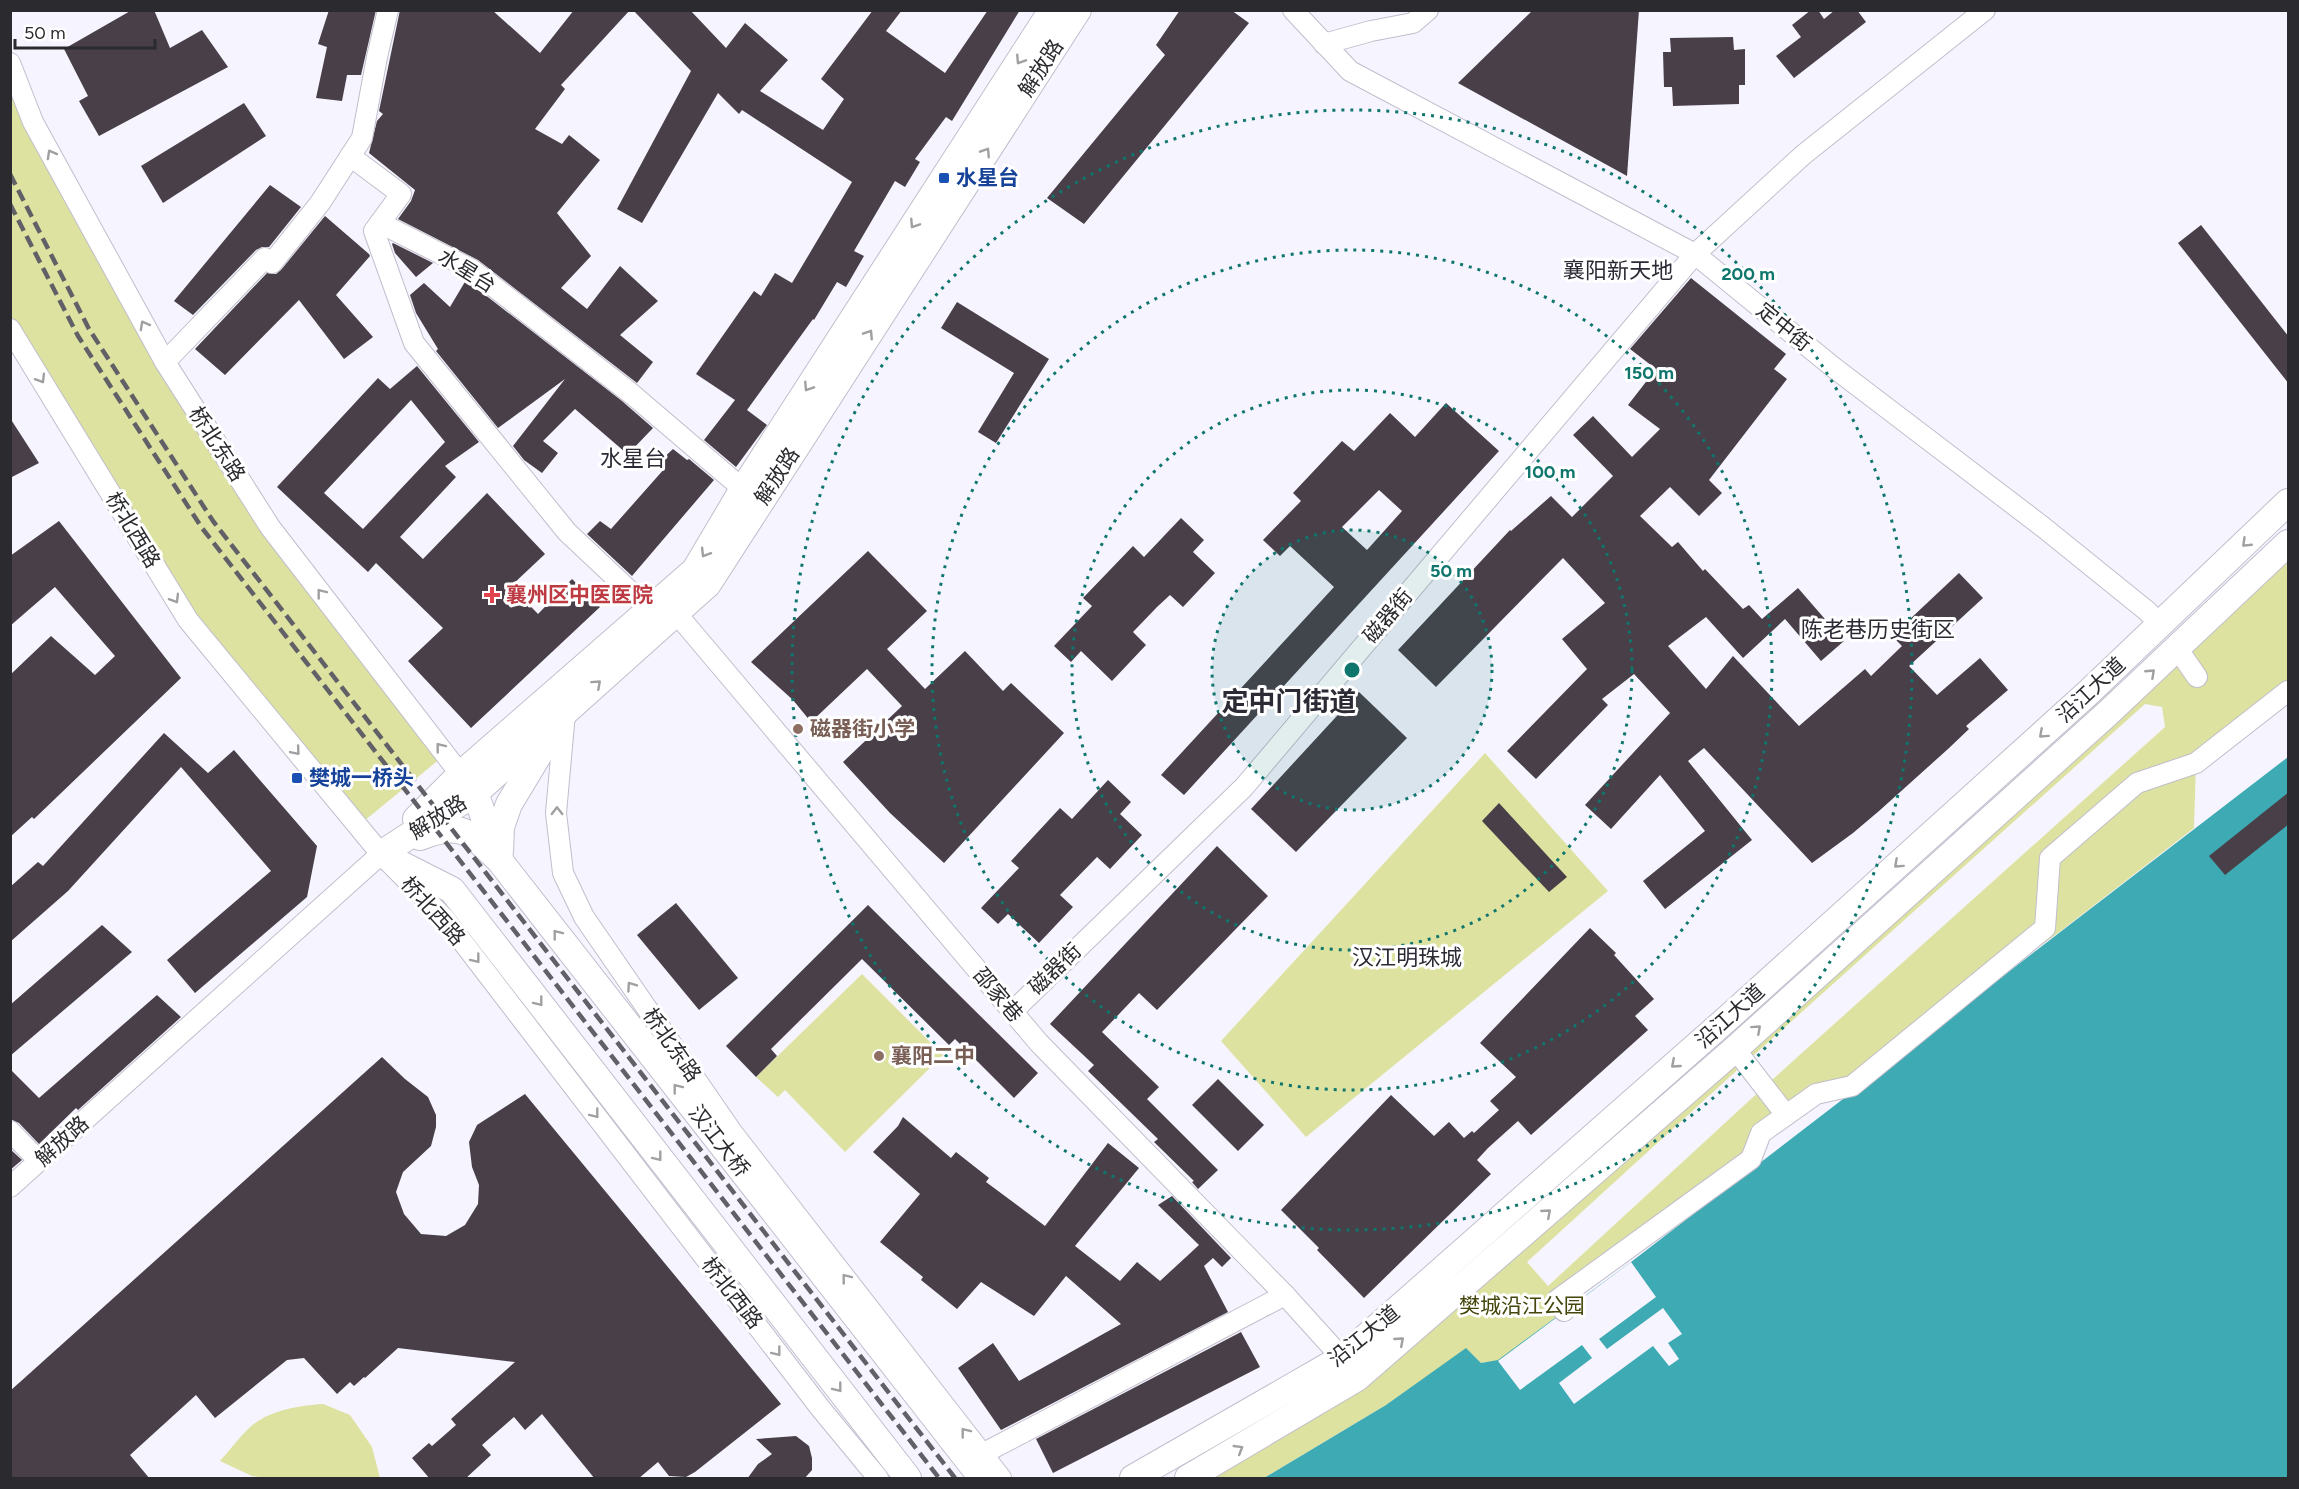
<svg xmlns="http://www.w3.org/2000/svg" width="2299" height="1489" font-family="Figtree,'Noto Sans SC',sans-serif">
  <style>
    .green { fill: #dde2a0; fill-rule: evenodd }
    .water { fill: #3eaab3 }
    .pier { fill: #f6f4ff }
    .building { fill: #483f48; fill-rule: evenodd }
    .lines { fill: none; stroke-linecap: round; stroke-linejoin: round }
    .minor-casing { stroke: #c1becc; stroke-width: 22 }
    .major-casing { stroke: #c1becc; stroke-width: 28 }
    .minor { stroke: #fff; stroke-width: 20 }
    .major { stroke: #fff; stroke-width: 26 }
    .rail { stroke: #626067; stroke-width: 4.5; stroke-dasharray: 12 6; stroke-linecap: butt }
    .oneway { stroke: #a09fa1 }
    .ring { fill: none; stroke: #0f766e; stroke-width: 3; stroke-dasharray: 3 6 }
    .transit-dot { fill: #1a4fb4; stroke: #fff; stroke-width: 2 }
    .health-dot { fill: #e0444e; stroke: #fff; stroke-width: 2 }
    .education-dot { fill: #8d6e63; stroke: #fff; stroke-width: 2 }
    .labels { text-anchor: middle; stroke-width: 6; stroke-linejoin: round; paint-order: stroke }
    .street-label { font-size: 21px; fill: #2b2a2f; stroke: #fff }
    .transit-label { font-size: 21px; font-weight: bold; fill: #164399; stroke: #fff; text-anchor: start }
    .health-label { font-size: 21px; font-weight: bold; fill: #be3a42; stroke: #fff; text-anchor: start }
    .education-label { font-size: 21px; font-weight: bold; fill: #785e54; stroke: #fff; text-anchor: start }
    .park-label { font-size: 21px; fill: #44460c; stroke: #fff }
    .neighbourhood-label { font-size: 22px; fill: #2c2a34; stroke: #fff }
    .district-label { font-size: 27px; font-weight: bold; fill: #2c2a34; stroke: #fff }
    .centre { fill: #0f766e; stroke: #fff; stroke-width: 3 }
    .ring-label { font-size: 18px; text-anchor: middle; font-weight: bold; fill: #0f766e; stroke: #fff; stroke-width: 6; stroke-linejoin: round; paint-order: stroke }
  </style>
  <rect width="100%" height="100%" fill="#f6f4ff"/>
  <g class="green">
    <polygon points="10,63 33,122 270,527 446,754 364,821 192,624 11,328"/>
    <path d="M2288 535V691L2196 763 2194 828 2062 930 1852 1086 1761 1133 1751 1159 1558 1300 1564 1311 1498 1361 1481 1363 1466 1349 1386 1405 1264 1478H1186L1442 1304 2121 682ZM2145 704 2162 707 2165 727 1764 1087 1548 1286 1527 1262 1745 1063Z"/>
    <polygon points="1485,753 1608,891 1306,1137 1221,1041"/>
    <polygon points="862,974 943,1055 845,1152 785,1090 778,1097 756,1077"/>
    <path d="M323 1404 350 1415 372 1447 380 1478H265L252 1476 220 1461C229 1451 238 1439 248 1429 268 1410 297 1406 323 1404Z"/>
  </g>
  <polygon class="water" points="2288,757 2288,1478 1264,1478 1386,1405 1466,1348 1481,1363 1498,1360 1631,1262"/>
  <polygon class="pier" points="1631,1262 1656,1297 1599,1339 1607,1349 1663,1308 1682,1334 1668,1343 1679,1359 1669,1366 1653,1346 1574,1404 1559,1383 1592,1358 1582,1345 1520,1390 1498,1361"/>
  <g class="building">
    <polygon points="132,10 154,10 170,48 202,30 228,67 99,136 79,101 88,96 64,49"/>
    <polygon points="329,10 376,10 361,75 347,75 342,101 316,98 327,47 318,44"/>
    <polygon points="400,10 492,10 540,53 574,10 630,10 561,85 565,89 535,129 562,144 569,135 600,160 557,213 591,256 561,288 587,309 620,266 658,301 620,335 653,362 637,383 478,260 398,219 411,201 415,190 369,153 377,121 383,114 379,111"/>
    <polygon points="633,10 690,10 726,48 745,23 788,60 760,91 823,130 844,99 821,79 873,10 902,10 886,31 945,73 988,10 1020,10 952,121 946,117 915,159 920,162 905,187 895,181 854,251 864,256 846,287 837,282 814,320 813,319 747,410 767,425 736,467 704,440 735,400 696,374 754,291 761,296 775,273 792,283 852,182 742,110 739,114 718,93 642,223 617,209 691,71"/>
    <polygon points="1180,10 1231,10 1249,23 1084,224 1047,198 1165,55 1156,45"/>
    <polygon points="1533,10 1639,10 1627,176 1458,83"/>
    <polygon points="1811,10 1818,10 1824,19 1835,10 1857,10 1866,22 1794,78 1776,56 1801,37 1792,25"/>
    <polygon points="1733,37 1734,50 1745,49 1745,85 1739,85 1739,104 1673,106 1672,87 1664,87 1663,52 1671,52 1670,38"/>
    <polygon points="244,103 266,136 163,203 141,166"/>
    <polygon points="270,185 301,207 269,247 262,247 256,250 193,315 174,301"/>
    <polygon points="325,216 369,254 370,256 336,295 373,337 344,359 299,300 225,375 195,349 267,273 276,274 281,270"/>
    <polygon points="2201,225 2289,337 2289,384 2178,243"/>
    <polygon points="393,243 433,263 416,277 395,253 392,244"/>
    <polygon points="1691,278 1786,354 1774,369 1787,379 1709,480 1722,493 1699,516 1670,487 1640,516 1672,547 1678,542 1703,571 1705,569 1743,609 1749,605 1762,619 1798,588 1844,641 1821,661 1785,619 1743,658 1706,617 1668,646 1706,689 1733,656 1799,726 1865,669 1871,676 1902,646 1892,636 1959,573 1983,598 1909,666 1937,695 1980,658 2008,690 1966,726 1969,729 1948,749 1879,811 1853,833 1812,863 1704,748 1688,761 1752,840 1665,909 1643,881 1705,831 1660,775 1611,829 1585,805 1670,713 1634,674 1602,699 1608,705 1536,779 1507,751 1587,669 1562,639 1605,603 1563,558 1436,687 1398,650 1510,530 1511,531 1551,496 1572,517 1613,476 1573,435 1593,416 1632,457 1660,429 1628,405 1656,369 1630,349"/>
    <polygon points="466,280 622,401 653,428 630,452 625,452 575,409 543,441 558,453 542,473 524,460 513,446 565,379 498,428 436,351 438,349 416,313 410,295 424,283 450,307"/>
    <polygon points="957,302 1049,359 996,443 978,432 1014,373 941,328"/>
    <path d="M417 366 479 442 445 466 456 477 400 537 423 559 487 493 545 554 511 586 538 614 572 579 600 607 471 728 408 661 443 628 376 563 368 572 277 487 378 378 390 389ZM411 400 445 442 363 529 324 493Z"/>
    <path d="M1446 403 1499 451 1184 795 1161 775 1334 587 1290 546 1280 556 1263 540 1301 501 1293 493 1342 441 1354 451 1390 413 1415 437ZM1379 490 1402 511 1367 550 1342 527Z"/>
    <polygon points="10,418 39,463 10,478"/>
    <polygon points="673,449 687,460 689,459 714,480 632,576 587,534 600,521 611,529 665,468 659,462"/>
    <polygon points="1181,518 1204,540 1193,552 1215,573 1183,607 1170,595 1157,607 1133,632 1146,645 1112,681 1081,651 1071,662 1054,646 1092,606 1083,598 1133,546 1144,557"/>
    <polygon points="59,521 181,678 34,819 32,817 10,837 10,675 51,636 95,675 115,656 55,587 10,626 10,556"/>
    <polygon points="868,551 927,611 887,649 925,689 965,651 1003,691 1011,683 1064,733 944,863 890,813 843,762 902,706 867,669 811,722 793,700 751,662"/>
    <polygon points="1359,692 1407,738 1296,852 1251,809"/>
    <polygon points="164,733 208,773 234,750 317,846 307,897 195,993 167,960 271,871 181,767 68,891 10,942 10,887 38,862 43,866"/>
    <polygon points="1108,780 1131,802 1120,814 1142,835 1110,869 1097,857 1060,895 1073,907 1039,943 1008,914 998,924 981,908 1019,868 1011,861 1060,808 1072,819"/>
    <polygon points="2289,792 2289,824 2225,875 2209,856"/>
    <polygon points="1499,803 1567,877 1549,892 1482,821"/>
    <polygon points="1217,846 1268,896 1157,1010 1139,993 1102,1032 1159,1087 1147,1099 1218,1170 1198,1189 1192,1182 1194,1181 1154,1142 1158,1139 1088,1071 1094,1065 1050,1024"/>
    <polygon points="676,903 738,978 699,1010 637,935"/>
    <polygon points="868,905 1038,1073 1014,1098 955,1039 949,1045 862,959 771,1049 777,1056 756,1077 726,1046"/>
    <polygon points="102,925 132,952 10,1056 10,1005"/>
    <polygon points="1590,928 1616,953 1614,955 1654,999 1635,1016 1648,1030 1531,1135 1518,1121 1488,1148 1477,1160 1491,1174 1364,1298 1317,1250 1319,1248 1281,1210 1391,1095 1434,1136 1449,1122 1464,1138 1472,1131 1474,1133 1499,1110 1490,1101 1516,1077 1480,1043"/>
    <polygon points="157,995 181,1017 78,1110 76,1108 39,1144 19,1123 10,1119 10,1069 39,1098"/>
    <polygon points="382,1057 405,1079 428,1097 436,1115 436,1127 431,1146 403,1172 396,1192 404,1214 421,1234 446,1236 465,1225 478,1204 479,1185 472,1167 469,1142 477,1125 525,1094 781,1404 695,1472 686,1477 669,1476 658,1462 638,1479 595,1479 542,1414 525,1430 514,1417 482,1445 491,1455 465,1479 430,1479 412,1458 429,1443 432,1446 456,1425 451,1419 515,1362 398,1348 365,1378 364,1377 354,1386 350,1382 337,1394 304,1358 287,1360 215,1418 196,1395 130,1455 150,1479 10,1479 10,1391"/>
    <polygon points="1218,1079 1264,1125 1238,1151 1192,1105"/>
    <polygon points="903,1117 951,1158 956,1152 989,1178 986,1182 1045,1226 1108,1143 1139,1168 1075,1246 1120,1281 1137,1262 1160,1281 1199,1245 1158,1205 1172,1196 1231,1258 1222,1267 1213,1258 1204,1266 1228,1312 1001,1430 958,1368 993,1343 1019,1381 1121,1324 1066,1276 1034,1316 981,1282 957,1309 921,1280 923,1277 880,1242 920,1194 873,1152 898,1126"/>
    <polygon points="10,1149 22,1160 10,1170"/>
    <polygon points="1241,1332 1260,1367 1053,1473 1036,1439"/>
    <polygon points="796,1436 809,1446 812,1458 812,1470 804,1479 747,1479 758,1464 772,1454 756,1439"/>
  </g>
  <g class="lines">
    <g class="minor-casing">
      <g id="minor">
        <polyline points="1293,10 1350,71 1695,254 1833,367 2043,527 2147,611 2161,625"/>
        <polyline points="1324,44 1371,31 1413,23 1428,10"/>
        <polyline points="10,63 33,122 165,362 270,527 468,784"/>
        <polyline points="350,156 401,194 374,231 414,343 567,532 650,610"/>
        <polyline points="380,223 471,269 633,395 743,489"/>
        <polyline points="10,329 188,620 381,854 445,919 821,1409 878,1478"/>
        <polyline points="165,362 265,258 272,263 320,203 362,138 377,57 388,10"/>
        <polyline points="676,613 1039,1043 1285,1295 1342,1358"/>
        <polyline points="2177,648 2197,677"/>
        <polyline points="565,713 556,813 563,873 584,917 732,1132 1001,1478"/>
        <polyline points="1012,1012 1244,787 1695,254 1803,155 1985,10"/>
        <polyline points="1735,1049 1786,1115"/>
        <polyline points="10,1131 39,1161"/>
        <polyline points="10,1187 381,854"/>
        <polyline points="1564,1311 1557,1300 1751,1159 1761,1133 1816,1094 1852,1086 2045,928 2050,858 2137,783 2196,763 2288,691"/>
        <polyline points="982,1454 1285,1295"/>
      </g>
    </g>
    <g class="major-casing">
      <g id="major">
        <polyline points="475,793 500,861 982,1478"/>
        <polyline points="416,819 461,774 695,570 743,489 1052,10"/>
        <path d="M420 837C459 821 469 831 497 858"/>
        <polyline points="500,852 501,827 509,804 547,741"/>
        <polyline points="381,854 475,793 708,584 1078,10"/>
        <polyline points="381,854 452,890 908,1478"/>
        <polyline points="1133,1478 1342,1358 1729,1017 2089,692 2288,502"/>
        <polyline points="1188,1478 1357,1378 1735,1049 2108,713 2288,543"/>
      </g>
    </g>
    <use href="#minor" class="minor"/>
    <use href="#major" class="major"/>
    <g class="rail">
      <polyline points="10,174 89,329 213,521 955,1478"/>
      <polyline points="10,204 78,336 202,528 939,1478"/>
    </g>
  </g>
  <defs><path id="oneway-chevron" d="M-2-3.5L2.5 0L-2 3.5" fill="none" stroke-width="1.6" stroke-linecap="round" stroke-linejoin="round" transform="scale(1.5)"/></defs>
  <g class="oneway">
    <use href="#oneway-chevron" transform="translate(1020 60) rotate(123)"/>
    <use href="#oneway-chevron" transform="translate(986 152) rotate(-57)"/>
    <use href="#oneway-chevron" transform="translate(51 154) rotate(-119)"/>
    <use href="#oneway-chevron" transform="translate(914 224) rotate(123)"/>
    <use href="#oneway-chevron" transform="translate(144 325) rotate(-119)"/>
    <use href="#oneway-chevron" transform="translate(869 334) rotate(-57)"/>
    <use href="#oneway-chevron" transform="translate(41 379) rotate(59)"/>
    <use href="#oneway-chevron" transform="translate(808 387) rotate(123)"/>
    <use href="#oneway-chevron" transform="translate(2246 543) rotate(136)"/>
    <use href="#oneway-chevron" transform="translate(705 553) rotate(121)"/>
    <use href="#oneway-chevron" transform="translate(321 593) rotate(-128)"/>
    <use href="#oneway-chevron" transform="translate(175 599) rotate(59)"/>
    <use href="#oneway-chevron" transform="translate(2151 673) rotate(-43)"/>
    <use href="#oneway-chevron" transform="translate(597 684) rotate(-42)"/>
    <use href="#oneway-chevron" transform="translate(2043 734) rotate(138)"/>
    <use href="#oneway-chevron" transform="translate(440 747) rotate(-128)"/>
    <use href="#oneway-chevron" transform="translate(296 751) rotate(50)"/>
    <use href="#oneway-chevron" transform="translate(557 811) rotate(-90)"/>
    <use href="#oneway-chevron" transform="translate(1898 864) rotate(138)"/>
    <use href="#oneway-chevron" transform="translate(557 934) rotate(-128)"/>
    <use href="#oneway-chevron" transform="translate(476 959) rotate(52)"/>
    <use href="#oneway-chevron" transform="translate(631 986) rotate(-125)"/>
    <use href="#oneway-chevron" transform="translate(539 1002) rotate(52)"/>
    <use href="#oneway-chevron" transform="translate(1757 1029) rotate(-42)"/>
    <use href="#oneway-chevron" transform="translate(1675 1064) rotate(139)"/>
    <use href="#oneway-chevron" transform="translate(677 1088) rotate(-128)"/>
    <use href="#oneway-chevron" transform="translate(595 1114) rotate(52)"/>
    <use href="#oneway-chevron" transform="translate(658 1157) rotate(52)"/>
    <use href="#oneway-chevron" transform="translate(1547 1213) rotate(-41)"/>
    <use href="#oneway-chevron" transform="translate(846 1278) rotate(-128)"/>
    <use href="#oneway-chevron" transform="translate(1400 1341) rotate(-41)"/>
    <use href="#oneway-chevron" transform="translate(777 1352) rotate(52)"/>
    <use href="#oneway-chevron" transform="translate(838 1388) rotate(52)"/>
    <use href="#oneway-chevron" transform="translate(965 1432) rotate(-128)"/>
    <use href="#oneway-chevron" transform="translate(1239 1449) rotate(-31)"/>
  </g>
  <circle cx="1352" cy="670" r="140" fill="#0f766e" fill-opacity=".12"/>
  <g class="ring">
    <circle cx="1352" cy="670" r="140"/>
    <circle cx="1352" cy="670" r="280"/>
    <circle cx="1352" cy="670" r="420"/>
    <circle cx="1352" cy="670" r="560"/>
  </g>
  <g class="transit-dot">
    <rect x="938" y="172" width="12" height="12" rx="3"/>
    <rect x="291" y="772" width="12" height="12" rx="3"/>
  </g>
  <path class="health-dot" d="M489 586h6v6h6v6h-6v6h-6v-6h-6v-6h6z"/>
  <g class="education-dot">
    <circle cx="798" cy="729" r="6"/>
    <circle cx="879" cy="1056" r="6"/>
  </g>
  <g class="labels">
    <g class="street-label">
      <text transform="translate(1041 68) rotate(-57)" y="7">解放路</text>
      <text transform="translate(467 271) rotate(32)" y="7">水星台</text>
      <text transform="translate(1784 327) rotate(39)" y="7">定中街</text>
      <text transform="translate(217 444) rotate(57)" y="7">桥北东路</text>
      <text transform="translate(777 476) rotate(-57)" y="7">解放路</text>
      <text transform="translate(133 530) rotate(59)" y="7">桥北西路</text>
      <text transform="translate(1388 616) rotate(-50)" y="7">磁器街</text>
      <text transform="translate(2091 690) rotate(-43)" y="7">沿江大道</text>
      <text transform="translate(438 817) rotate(-32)" y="7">解放路</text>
      <text transform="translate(433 911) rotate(48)" y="7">桥北西路</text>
      <text transform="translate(1055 969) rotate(-44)" y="7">磁器街</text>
      <text transform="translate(998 995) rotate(50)" y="7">邵家巷</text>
      <text transform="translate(1730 1016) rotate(-42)" y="7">沿江大道</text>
      <text transform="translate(672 1045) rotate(55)" y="7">桥北东路</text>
      <text transform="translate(62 1141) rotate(-42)" y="7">解放路</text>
      <text transform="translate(719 1141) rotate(52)" y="7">汉江大桥</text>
      <text transform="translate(732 1293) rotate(52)" y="7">桥北西路</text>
      <text transform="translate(1364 1336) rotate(-39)" y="7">沿江大道</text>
    </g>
    <g class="transit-label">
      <text x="956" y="185">水星台</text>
      <text x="309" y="785">樊城一桥头</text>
    </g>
    <g class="health-label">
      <text x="506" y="602">襄州区中医医院</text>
    </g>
    <g class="education-label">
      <text x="810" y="736">磁器街小学</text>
      <text x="891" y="1063">襄阳二中</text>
    </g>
    <g class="park-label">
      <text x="1522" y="1313">樊城沿江公园</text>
    </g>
    <g class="neighbourhood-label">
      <text x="1618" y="278">襄阳新天地</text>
      <text x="633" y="466">水星台</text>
      <text x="1878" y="637">陈老巷历史街区</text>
      <text x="1407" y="965">汉江明珠城</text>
    </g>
    <g class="district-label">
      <text x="1289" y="711">定中门街道</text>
    </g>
  </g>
  <circle cx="1352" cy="670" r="9" class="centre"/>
  <g class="ring-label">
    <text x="1748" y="280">200 m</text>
    <text x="1649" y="379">150 m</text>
    <text x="1550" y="478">100 m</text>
    <text x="1451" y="577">50 m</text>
  </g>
  <rect width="2299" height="1489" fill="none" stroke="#2b2a2f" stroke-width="24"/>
  <path d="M15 39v9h140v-9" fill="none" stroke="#2b2a2f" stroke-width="3"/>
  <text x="24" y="39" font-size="18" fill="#2b2a2f" stroke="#ffffff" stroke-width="4.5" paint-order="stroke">50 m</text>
</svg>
